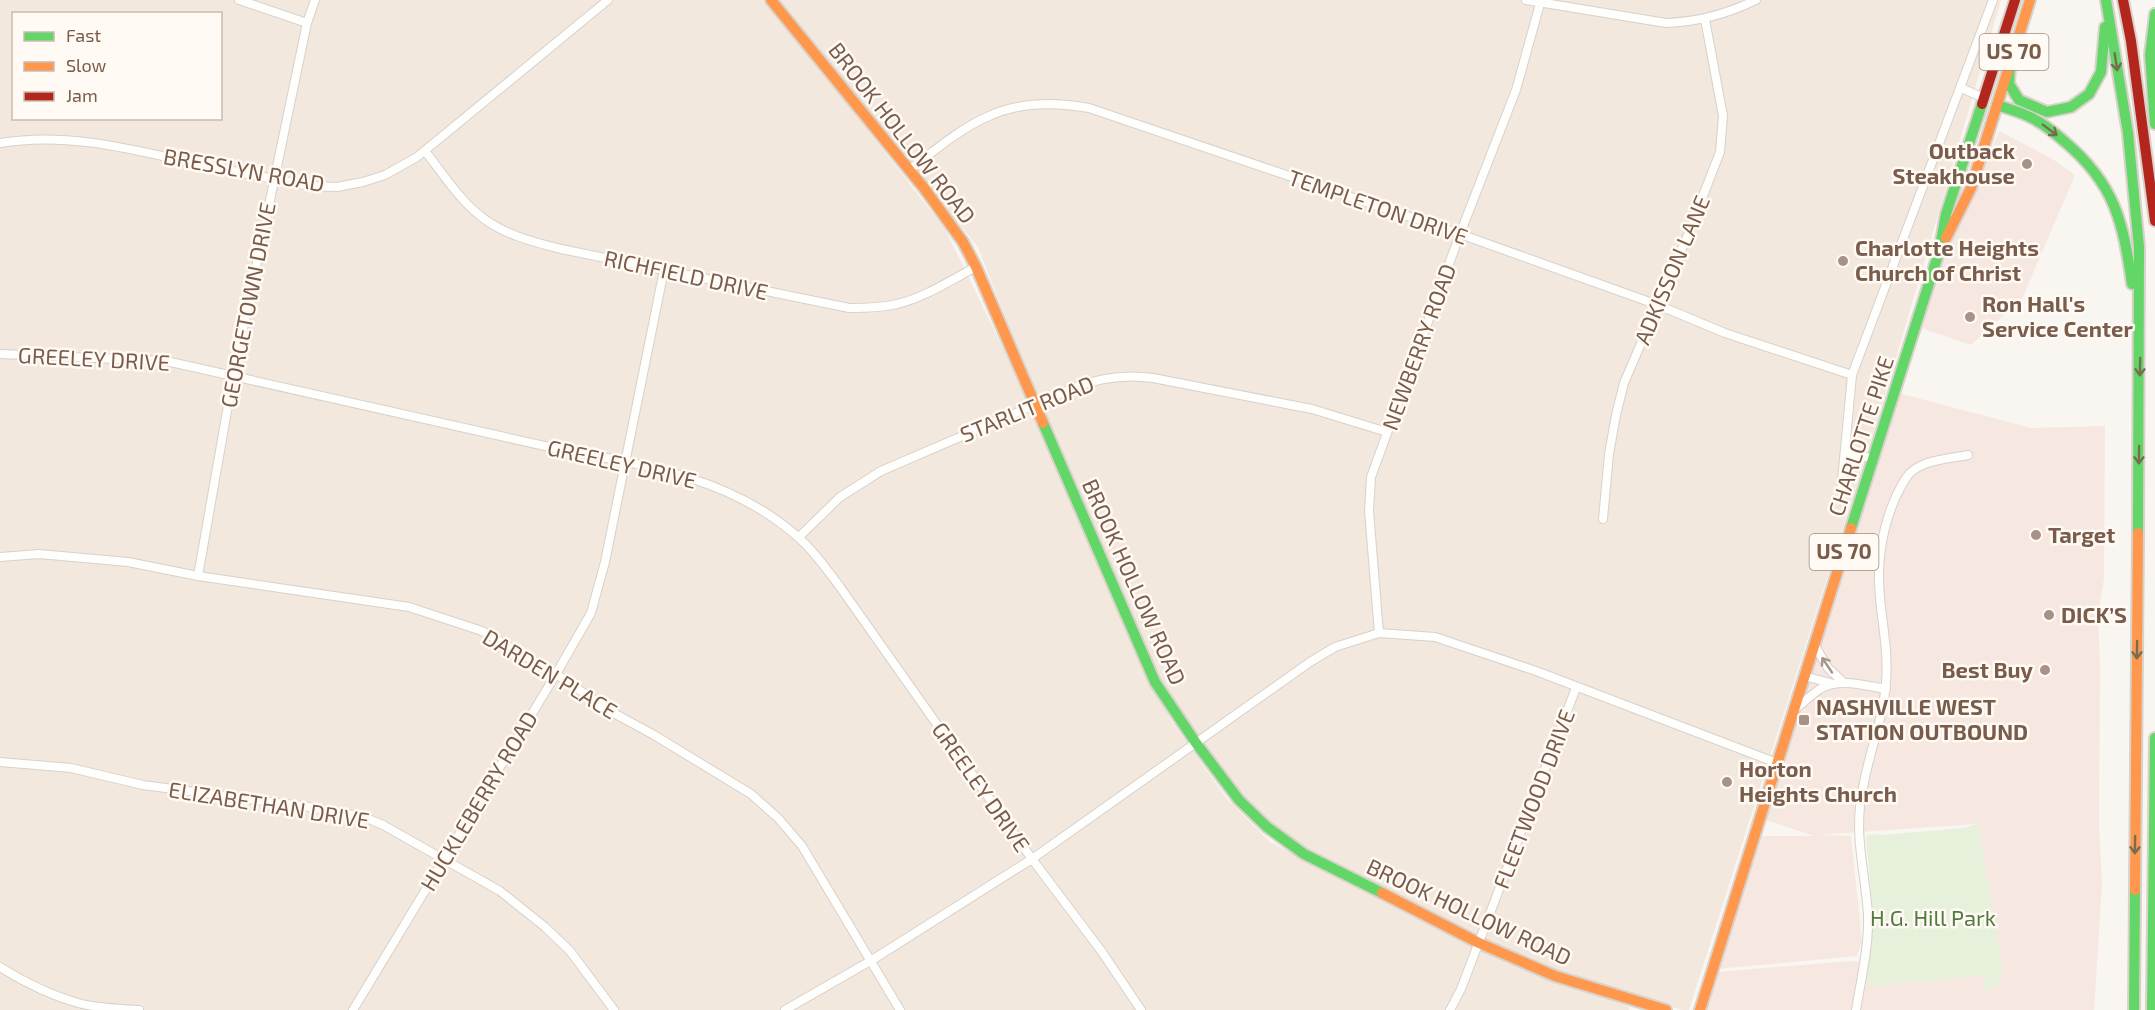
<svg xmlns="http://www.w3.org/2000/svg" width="2155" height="1010" font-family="'Exo 2',sans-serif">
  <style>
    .residential { fill: #f2e8de; fill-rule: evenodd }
    .commercial { fill: #f6e8e1 }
    .green { fill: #e7f0db }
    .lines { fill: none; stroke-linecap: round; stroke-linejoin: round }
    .street-casing { stroke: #d7d1cb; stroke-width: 10 }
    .fast-casing { stroke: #d9d2cb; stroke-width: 14 }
    .slow-casing { stroke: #d9d2cb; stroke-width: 14 }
    .jam-casing { stroke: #d9d2cb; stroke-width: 14 }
    .street { stroke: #fefefd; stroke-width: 8 }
    .fast { stroke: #63d668; stroke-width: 10 }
    .slow { stroke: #ff974d; stroke-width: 10 }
    .jam { stroke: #b3261e; stroke-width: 10 }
    .oneway { stroke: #776e51 }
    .oneway2 { stroke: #a8958b }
    .poi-dot { fill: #a69286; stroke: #fffaf3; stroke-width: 2 }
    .labels { text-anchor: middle; stroke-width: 5; stroke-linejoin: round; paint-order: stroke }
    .shield { fill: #fffaf3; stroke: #a28b7f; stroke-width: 1.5 }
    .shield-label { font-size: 21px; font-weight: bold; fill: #7a5c4d }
    .street-label { font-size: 22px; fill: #7a5c4d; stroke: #fffaf3 }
    .poi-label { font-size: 22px; font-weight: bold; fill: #7a5c4d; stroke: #fffaf3; text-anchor: start }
    .park-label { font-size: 22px; fill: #537a41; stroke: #fffaf3 }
  </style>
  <rect width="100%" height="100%" fill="#f9f5f0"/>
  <g class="residential">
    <path d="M0 0H766L945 229 1002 346 1170 719 1227 799 1270 842 1468 943 1629 1007V1010H0ZM14 14H220V118H14Z"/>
    <polygon points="778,0 2001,0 1881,409 1689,1010 1682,1010 1539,964 1348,873 1284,833 1238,793 1177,717 1147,653 1009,327 978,247"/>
  </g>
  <g class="commercial">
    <polygon points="1999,131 2051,158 2075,175 2022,299 1971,345 1921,328 1941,264"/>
    <polygon points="1898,393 2031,428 2105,426 2104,578 2098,616 2100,668 2099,825 2102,883 2094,1010 1706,1010 1716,972 1851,961 1983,971 1976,824 1818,835 1851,836 1862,942 1857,956 1717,969 1759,836 1814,836 1763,819"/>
  </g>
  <path class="green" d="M1978 824 2003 969 1999 984 1985 994 1983 975 1869 987V979L1866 977C1877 932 1871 886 1866 840L1867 836 1873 834 1881 835 1964 828Z"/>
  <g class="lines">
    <g class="street-casing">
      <g id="street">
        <polyline points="239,0 307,23"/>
        <path d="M1526 0 1666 23C1698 22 1727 14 1756 0"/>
        <polyline points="1961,88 1984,98"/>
        <path d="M0 143C64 132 127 148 189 162 230 171 270 178 310 186L337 187 363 182 385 175 417 157 608 0"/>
        <path d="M425 151C443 174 460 201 483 218 505 235 534 242 561 249L849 308C865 308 881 308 897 304 924 298 951 280 976 267"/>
        <path d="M909 170C934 151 961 128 989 116 1020 102 1056 102 1089 108L1460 234 1658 305 1725 333 1852 375"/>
        <path d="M0 354 166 361 567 451C649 465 735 480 799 538 815 552 827 570 840 587L1032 859 1102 952 1141 1010"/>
        <polyline points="1845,451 1873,459"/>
        <polyline points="1841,491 1852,375 1993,0"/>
        <polyline points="1603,519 1609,454 1616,415 1624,383 1689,232 1720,152 1723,116 1705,19"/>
        <path d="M799 537 840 497 881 471 1076 387C1102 377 1126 374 1153 378L1312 409 1387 432"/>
        <polyline points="0,557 39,554 128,562 198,576 409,607 482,631 556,674 608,710 654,735 751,794 778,818 802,846 900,1010"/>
        <polyline points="198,576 233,377 307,23 315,0"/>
        <polyline points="1379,633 1369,511 1371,477 1460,234 1516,90 1541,0"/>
        <polyline points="1814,644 1828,668 1844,683"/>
        <polyline points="1804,676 1834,684"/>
        <path d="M1794 710C1803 703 1811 695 1820 689 1839 677 1866 686 1886 689"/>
        <polyline points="0,762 71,768 143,785 309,807 364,817 383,825 500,891 545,927 570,951 614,1010"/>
        <path d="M0 967C24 982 50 995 78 1003 97 1008 119 1009 139 1010"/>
        <polyline points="353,1010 556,674 591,613 605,562 664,270"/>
        <polyline points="785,1010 872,960 1032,859 1310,662 1335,647 1379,633 1435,637 1536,671 1777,763"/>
        <polyline points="1450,1010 1461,989 1576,688"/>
        <path d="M1856 1010C1861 979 1869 947 1868 915 1866 879 1856 843 1860 807 1864 764 1883 724 1886 682 1889 648 1880 616 1879 582 1878 547 1887 508 1906 478 1918 459 1949 459 1968 455"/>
      </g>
    </g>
    <g class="fast-casing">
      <g id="fast">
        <polyline points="2106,0 2128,133 2139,247 2138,533"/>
        <polyline points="2155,14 2150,55 2155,124"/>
        <polyline points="2010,65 2009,84 2019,100 2047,112 2071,107 2089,94 2101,72 2105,27"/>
        <path d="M1997 105C2009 109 2021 112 2032 118 2044 124 2055 133 2065 142 2115 184 2123 222 2132 284"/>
        <polyline points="1043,423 1155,682 1196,743 1239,800 1267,827 1304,854 1382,893"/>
        <polyline points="1851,528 1939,252 1946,214 1982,104"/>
        <polyline points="2134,1010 2135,890"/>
        <polyline points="2152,1010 2155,738"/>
      </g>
    </g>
    <g class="slow-casing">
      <g id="slow">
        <polyline points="771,0 924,188 963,242 976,267 1043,423"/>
        <polyline points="1946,238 1971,188 2030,0"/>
        <polyline points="2135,890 2138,533"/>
        <polyline points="1382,893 1479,943 1555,976 1666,1010"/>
        <polyline points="1700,1010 1851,528"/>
      </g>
    </g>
    <g class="jam-casing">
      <g id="jam">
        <polyline points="2123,0 2131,41 2155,221"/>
        <polyline points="1982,104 2015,0"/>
      </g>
    </g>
    <use href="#street" class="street"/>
    <use href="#fast" class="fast"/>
    <use href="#slow" class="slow"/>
    <use href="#jam" class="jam"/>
  </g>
  <defs><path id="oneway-shaft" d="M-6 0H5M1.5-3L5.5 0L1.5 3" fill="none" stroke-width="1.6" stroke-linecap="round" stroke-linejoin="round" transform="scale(1.5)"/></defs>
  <g class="oneway">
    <use href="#oneway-shaft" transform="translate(2116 62) rotate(81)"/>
    <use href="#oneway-shaft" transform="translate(2050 130) rotate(37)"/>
    <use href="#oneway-shaft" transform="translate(2140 367) rotate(91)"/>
    <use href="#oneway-shaft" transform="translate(2139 455) rotate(91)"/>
    <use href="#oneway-shaft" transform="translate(2137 650) rotate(91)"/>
    <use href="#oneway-shaft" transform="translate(2135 845) rotate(91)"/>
  </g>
  <use class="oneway2" href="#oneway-shaft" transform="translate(1827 665) rotate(-124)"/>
  <g class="poi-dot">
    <circle cx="2027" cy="164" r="6"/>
    <circle cx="1843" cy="261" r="6"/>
    <circle cx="1970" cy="317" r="6"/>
    <circle cx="2036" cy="535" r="6"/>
    <circle cx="2049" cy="615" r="6"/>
    <circle cx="2045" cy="670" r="6"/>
    <rect x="1798" y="714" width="12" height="12" rx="3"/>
    <circle cx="1727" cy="782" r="6"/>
  </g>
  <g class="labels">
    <g class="shield">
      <rect x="1979.5" y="34" width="69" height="36" rx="4.5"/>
      <rect x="1809.5" y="534" width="69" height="36" rx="4.5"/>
    </g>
    <g class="shield-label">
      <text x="2014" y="59">US 70</text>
      <text x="1844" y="559">US 70</text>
    </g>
    <g class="street-label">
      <text transform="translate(902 133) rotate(52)" y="8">BROOK HOLLOW ROAD</text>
      <text transform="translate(244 170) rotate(10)" y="8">BRESSLYN ROAD</text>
      <text transform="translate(1378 207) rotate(19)" y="8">TEMPLETON DRIVE</text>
      <text transform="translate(1672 270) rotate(-67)" y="8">ADKISSON LANE</text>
      <text transform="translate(686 275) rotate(12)" y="8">RICHFIELD DRIVE</text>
      <text transform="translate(248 305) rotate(-79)" y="8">GEORGETOWN DRIVE</text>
      <text transform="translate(1419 347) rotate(-70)" y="8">NEWBERRY ROAD</text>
      <text transform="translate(94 359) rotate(3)" y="8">GREELEY DRIVE</text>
      <text transform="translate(1027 409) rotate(-22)" y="8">STARLIT ROAD</text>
      <text transform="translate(1861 436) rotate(-72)" y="8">CHARLOTTE PIKE</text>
      <text transform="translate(622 464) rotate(13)" y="8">GREELEY DRIVE</text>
      <text transform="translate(1134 582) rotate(66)" y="8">BROOK HOLLOW ROAD</text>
      <text transform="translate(550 674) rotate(31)" y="8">DARDEN PLACE</text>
      <text transform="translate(981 787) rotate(55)" y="8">GREELEY DRIVE</text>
      <text transform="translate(1534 799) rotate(-69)" y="8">FLEETWOOD DRIVE</text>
      <text transform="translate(479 801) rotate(-59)" y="8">HUCKLEBERRY ROAD</text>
      <text transform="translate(269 805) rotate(9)" y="8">ELIZABETHAN DRIVE</text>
      <text transform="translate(1469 912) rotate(25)" y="8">BROOK HOLLOW ROAD</text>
    </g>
    <g class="poi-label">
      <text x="2015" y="159" text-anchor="end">Outback<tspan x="2015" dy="25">Steakhouse</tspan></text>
      <text x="1855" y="256">Charlotte Heights<tspan x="1855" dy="25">Church of Christ</tspan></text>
      <text x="1982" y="312">Ron Hall's<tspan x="1982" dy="25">Service Center</tspan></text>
      <text x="2048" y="543">Target</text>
      <text x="2061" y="623">DICK’S</text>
      <text x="2033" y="678" text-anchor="end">Best Buy</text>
      <text x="1816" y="715">NASHVILLE WEST<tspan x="1816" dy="25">STATION OUTBOUND</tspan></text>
      <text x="1739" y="777">Horton<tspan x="1739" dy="25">Heights Church</tspan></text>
    </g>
    <g class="park-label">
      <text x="1933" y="926">H.G. Hill Park</text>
    </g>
  </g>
  <rect x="12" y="12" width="210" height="108" fill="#fffaf3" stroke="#cabbb1" stroke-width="1.5"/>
  <rect x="24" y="32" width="30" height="9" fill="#63d668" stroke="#cabbb1" stroke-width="1.5"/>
  <text x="66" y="42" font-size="18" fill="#7a5c4d">Fast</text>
  <rect x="24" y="62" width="30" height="9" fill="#ff974d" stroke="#cabbb1" stroke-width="1.5"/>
  <text x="66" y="72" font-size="18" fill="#7a5c4d">Slow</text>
  <rect x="24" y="92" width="30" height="9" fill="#b3261e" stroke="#cabbb1" stroke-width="1.5"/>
  <text x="66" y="102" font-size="18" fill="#7a5c4d">Jam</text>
</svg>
